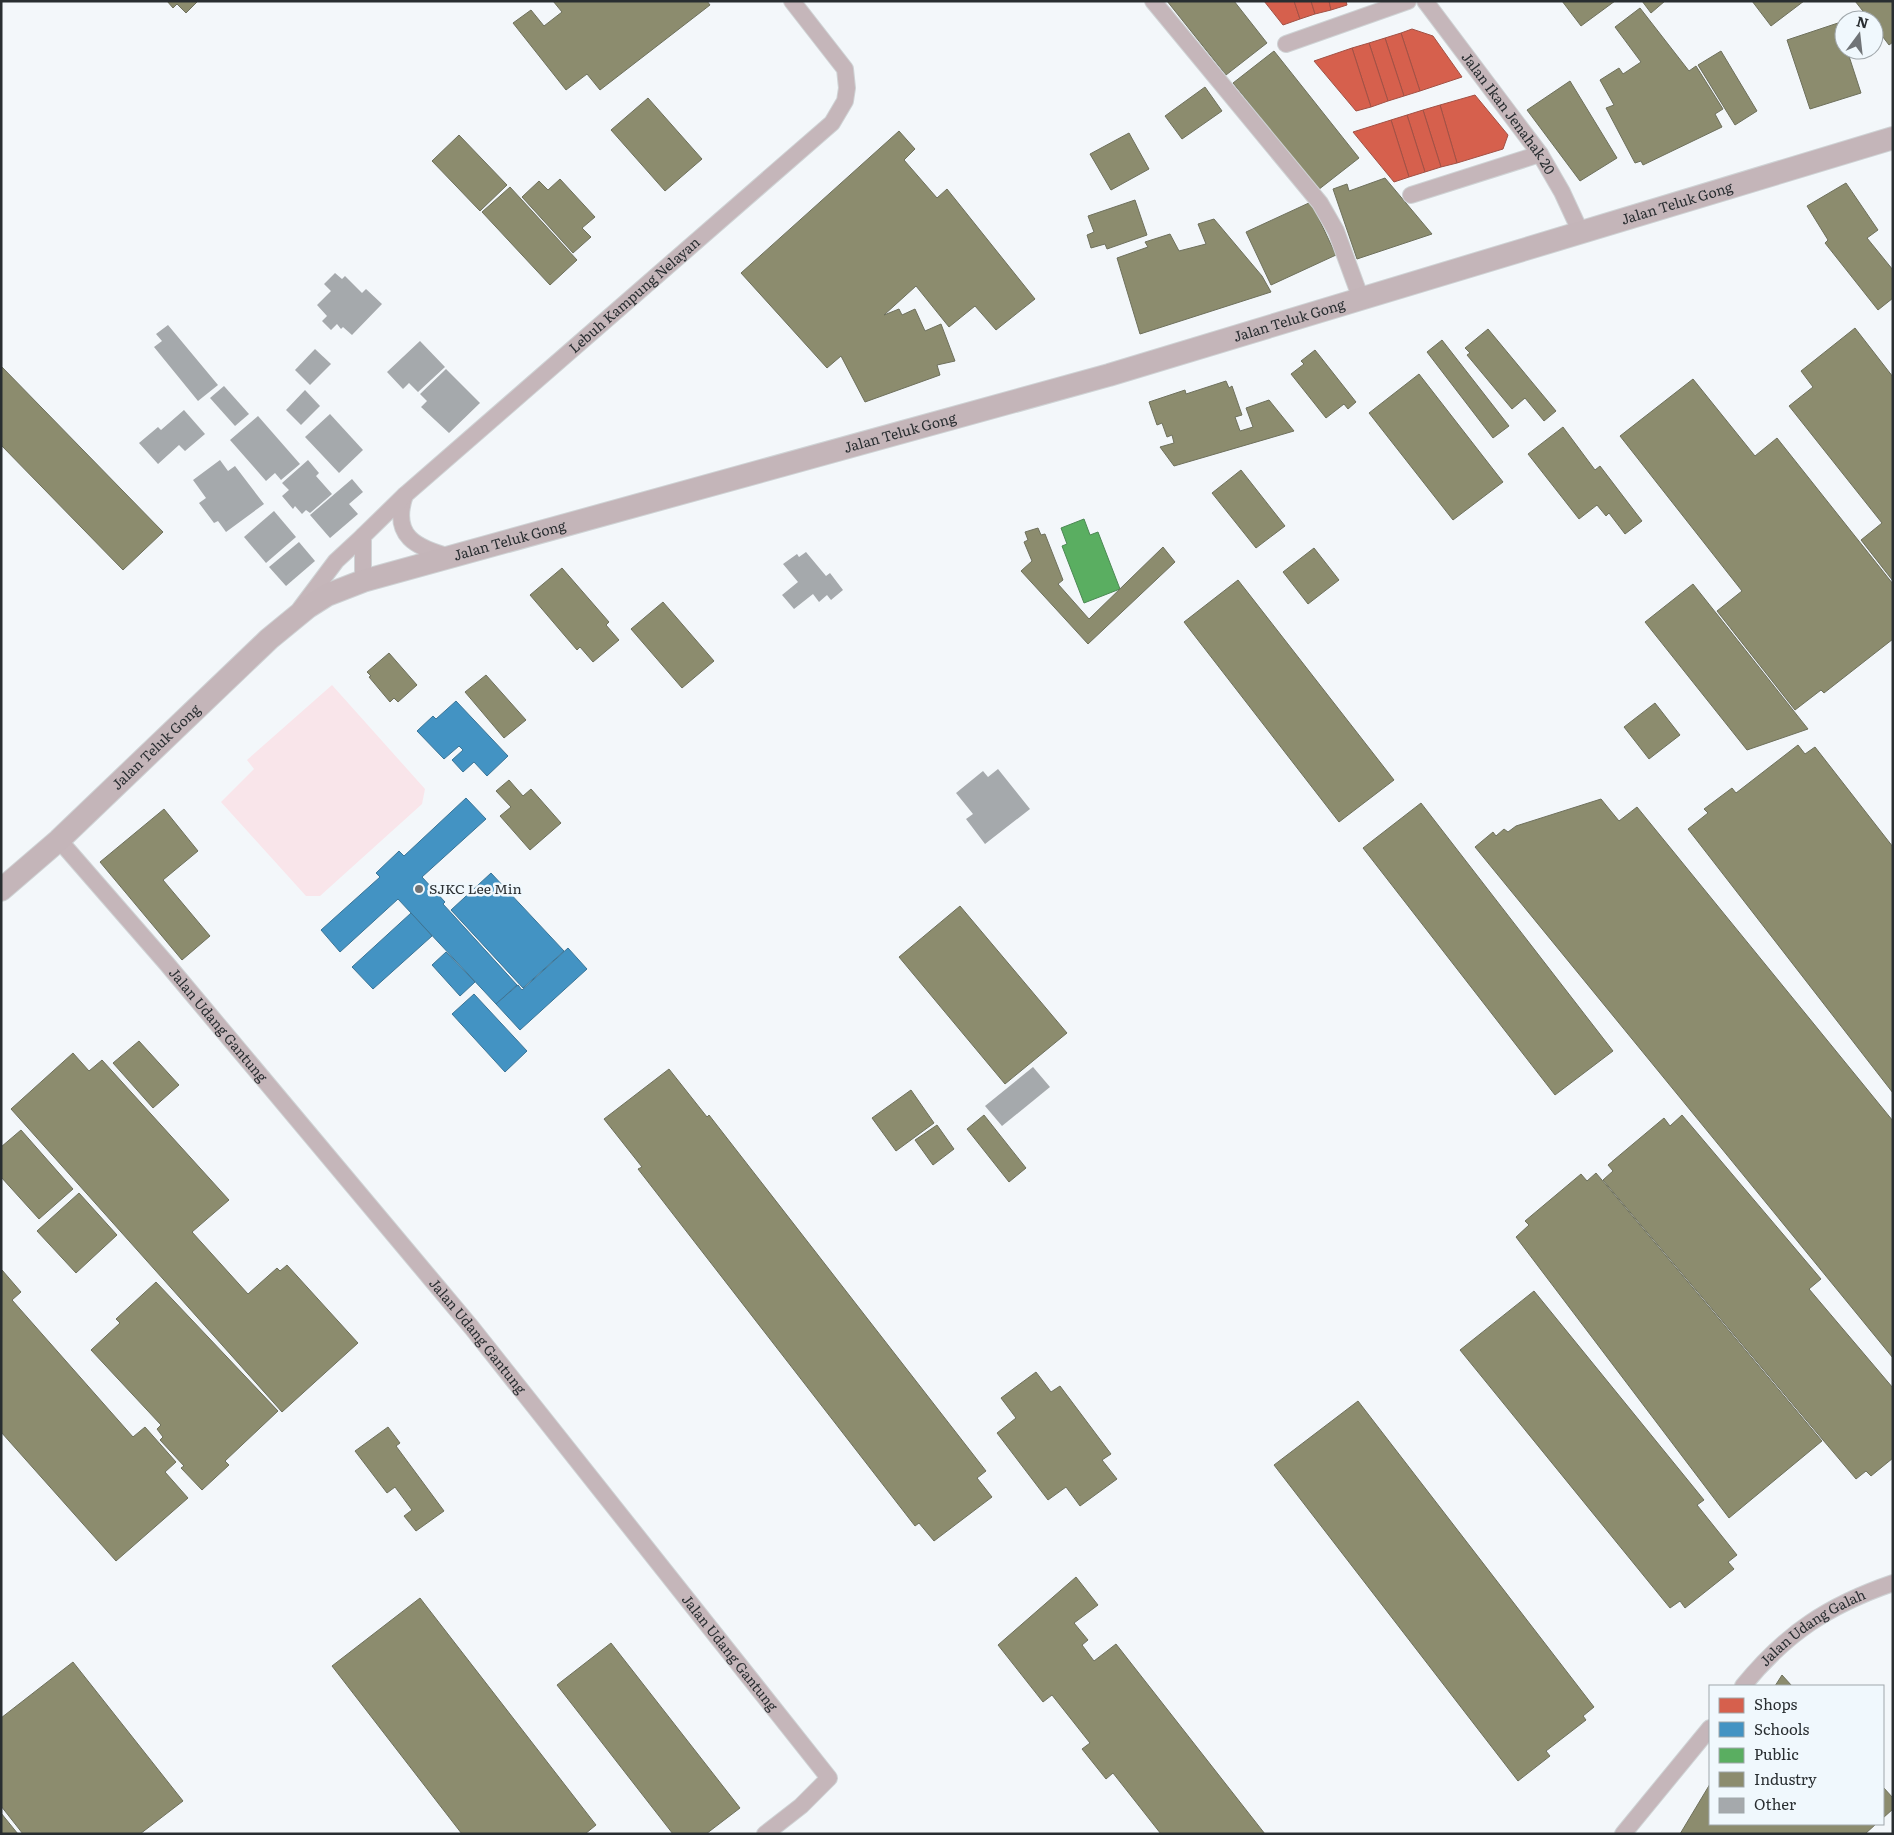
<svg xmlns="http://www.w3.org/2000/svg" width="1894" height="1835" font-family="Literata,serif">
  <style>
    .green { fill: #f9e5ea }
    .shops { fill: #d6604d; stroke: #a25145 }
    .schools { fill: #4393c3; stroke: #3b7597 }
    .public { fill: #5aae61; stroke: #4b8853 }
    .industry { fill: #8c8c6e; stroke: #6e705c }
    .building { fill: #a5a9ac }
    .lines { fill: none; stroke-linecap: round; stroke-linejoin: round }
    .street-casing { stroke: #cfd3d5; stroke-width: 18 }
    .secondary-casing { stroke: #cfd3d5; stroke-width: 24 }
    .street { stroke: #c5b6ba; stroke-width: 16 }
    .secondary { stroke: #c4b5b9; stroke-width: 22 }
    .poi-dot { fill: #707477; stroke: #f0f8fd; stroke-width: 2 }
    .labels { text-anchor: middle; stroke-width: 5; stroke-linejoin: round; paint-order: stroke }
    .street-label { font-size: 14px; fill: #292e31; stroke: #f0f8fd }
    .poi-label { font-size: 14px; fill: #292e31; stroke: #f0f8fd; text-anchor: start }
  </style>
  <rect width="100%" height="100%" fill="#f3f7fa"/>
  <polygon class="green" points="332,685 425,789 422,804 320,896 306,896 221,802 254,769 247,760"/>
  <g class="shops">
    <polygon points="1264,1 1294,1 1300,19 1283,25"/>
    <polygon points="1294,1 1311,1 1315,14 1300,19"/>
    <polygon points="1311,1 1329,1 1331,10 1315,14"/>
    <polygon points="1329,1 1346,1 1347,5 1331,10"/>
    <polygon points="1412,29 1433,36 1462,77 1420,91 1401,33"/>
    <polygon points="1401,33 1420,91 1404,96 1385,38"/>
    <polygon points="1385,38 1404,96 1388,101 1369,43"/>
    <polygon points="1369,43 1388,101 1371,107 1352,48"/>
    <polygon points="1352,48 1371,107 1356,111 1314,61"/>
    <polygon points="1475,95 1508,135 1503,149 1457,163 1440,105"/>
    <polygon points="1440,105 1457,163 1441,167 1423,110"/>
    <polygon points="1423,110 1441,167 1425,172 1407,115"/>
    <polygon points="1407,115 1425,172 1409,177 1391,120"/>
    <polygon points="1391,120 1409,177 1394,182 1353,132"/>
  </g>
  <g class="schools">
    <polygon points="456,701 508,756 487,776 474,762 463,772 452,760 463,750 459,746 444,759 417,731 433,716 436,719"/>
    <polygon points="466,798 486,819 422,877 445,902 443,904 517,985 496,1004 398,899 340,952 321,930 380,877 376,873 399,851 404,856"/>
    <polygon points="491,873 564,951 523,988 451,910"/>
    <polygon points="411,913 432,936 373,989 352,967"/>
    <polygon points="568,948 587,969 520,1030 496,1004 518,985 522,990"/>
    <polygon points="446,952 475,982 460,996 432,965"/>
    <polygon points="474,994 527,1051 505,1072 452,1014"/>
  </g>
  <polygon class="public" points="1084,519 1090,535 1098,532 1120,589 1084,603 1062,546 1067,544 1061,528"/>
  <g class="industry">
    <polygon points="167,1 198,1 186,13 177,4 173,8"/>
    <polygon points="553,1 707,1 710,5 600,90 587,74 566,90 513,23 531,10 544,26 562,12"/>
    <polygon points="1167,1 1234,1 1267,43 1226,75"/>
    <polygon points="1562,1 1615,1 1581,26"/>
    <polygon points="1642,1 1665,1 1651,13"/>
    <polygon points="1752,1 1804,1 1771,26"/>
    <polygon points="1855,1 1893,1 1893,42 1889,45 1874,25 1874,20 1870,20"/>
    <polygon points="1640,8 1689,71 1696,66 1723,109 1715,114 1722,127 1643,165 1641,161 1635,163 1606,108 1614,105 1600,80 1619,68 1623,74 1641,62 1615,27"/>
    <polygon points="1838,23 1844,41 1844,50 1847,50 1861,93 1810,109 1787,40"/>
    <polygon points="1274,51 1359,158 1318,190 1233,83"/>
    <polygon points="1721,51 1757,111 1735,125 1698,65"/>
    <polygon points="1570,81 1617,158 1580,181 1527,110"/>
    <polygon points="1205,87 1222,111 1182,139 1165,116"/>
    <polygon points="648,98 702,159 665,191 611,130"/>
    <polygon points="899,131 915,149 904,160 937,198 947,189 1035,299 996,330 975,306 949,327 916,286 884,315 899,309 902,315 915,309 925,331 941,324 955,361 937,365 940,375 865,402 841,356 827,368 741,273"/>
    <polygon points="1129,133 1149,169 1111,190 1090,154"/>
    <polygon points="459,135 507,185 480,211 432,161"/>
    <polygon points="1385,178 1432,234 1357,259 1333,189 1347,184 1349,191"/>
    <polygon points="560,179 595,217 582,228 591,237 573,253 522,197 539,181 548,190"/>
    <polygon points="1846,183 1878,230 1867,238 1893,270 1893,298 1878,310 1825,243 1828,240 1807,206"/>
    <polygon points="510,187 577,260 550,285 482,212"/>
    <polygon points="1135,200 1147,235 1107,249 1105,244 1091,248 1087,235 1094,232 1088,216"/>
    <polygon points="1311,202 1336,255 1271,285 1246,232"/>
    <polygon points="1214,219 1262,276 1271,292 1140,334 1117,258 1148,247 1145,242 1170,234 1179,251 1206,244 1198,224"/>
    <polygon points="1855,328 1893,377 1893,581 1861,540 1882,523 1789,406 1813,387 1801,371"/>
    <polygon points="1488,329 1556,411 1544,421 1525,398 1512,409 1467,355 1470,353 1465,348"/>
    <polygon points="1442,340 1509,426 1493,438 1427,352"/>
    <polygon points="1315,350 1356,402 1348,409 1344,404 1326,418 1291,374 1304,364 1301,361"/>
    <polygon points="1,366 163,532 123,570 1,445"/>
    <polygon points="1419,374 1503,482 1453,520 1369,413"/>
    <polygon points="1693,379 1755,456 1777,438 1893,584 1893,639 1824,693 1821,690 1795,710 1717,611 1742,591 1620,436"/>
    <polygon points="1226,381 1229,388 1232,386 1242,415 1235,417 1240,431 1253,427 1246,408 1269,400 1294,431 1174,466 1160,447 1174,443 1172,435 1167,437 1162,423 1157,425 1149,402 1185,390 1186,394"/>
    <polygon points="1563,427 1595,470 1600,466 1642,521 1625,534 1609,513 1606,516 1597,505 1579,519 1528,454"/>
    <polygon points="1241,470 1285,526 1256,548 1212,493"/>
    <polygon points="1038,528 1041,535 1045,534 1063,580 1058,584 1089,619 1163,547 1175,562 1088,644 1021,571 1032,561 1024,542 1028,540 1025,532"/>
    <polygon points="1314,548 1339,580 1308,604 1283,572"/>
    <polygon points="562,568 609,622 606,625 619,640 593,662 580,647 577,650 530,595"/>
    <polygon points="1238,580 1394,780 1339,822 1184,622"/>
    <polygon points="1693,584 1808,729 1747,750 1645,622"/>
    <polygon points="663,602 714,661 682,688 631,629"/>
    <polygon points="389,653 417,685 398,702 394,698 390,702 369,677 371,676 367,672"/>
    <polygon points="486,675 526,720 504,738 465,692"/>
    <polygon points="1655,703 1680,735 1649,759 1624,727"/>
    <polygon points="1798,745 1805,754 1815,747 1893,847 1893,1093 1688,829 1708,813 1704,809 1732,788 1736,793"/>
    <polygon points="509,780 523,796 531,789 561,823 530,850 500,816 511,807 496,791"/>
    <polygon points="1601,799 1619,821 1637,807 1893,1121 1893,1358 1475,847 1493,832 1496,836 1504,829 1508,832 1516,826"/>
    <polygon points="1421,803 1613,1051 1555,1095 1363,848"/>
    <polygon points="164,809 198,851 163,880 210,936 182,960 100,862"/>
    <polygon points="960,906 1067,1033 1005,1084 899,957"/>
    <polygon points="139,1041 179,1085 153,1108 113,1063"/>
    <polygon points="73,1053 89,1071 102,1060 229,1200 192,1232 248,1294 277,1268 280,1271 287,1265 358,1343 282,1412 11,1109"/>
    <polygon points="669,1069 707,1117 709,1115 986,1471 977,1478 992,1497 934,1541 919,1523 915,1526 638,1169 642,1167 604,1119"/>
    <polygon points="911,1090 934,1123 896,1151 872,1118"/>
    <polygon points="984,1115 1026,1168 1009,1182 967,1129"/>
    <polygon points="1682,1115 1821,1279 1809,1289 1893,1388 1893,1458 1871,1476 1866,1471 1856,1479 1603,1180 1613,1171 1608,1165 1664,1118 1670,1126"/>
    <polygon points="937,1125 954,1149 933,1165 915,1140"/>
    <polygon points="21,1130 73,1189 39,1219 1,1177 1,1147"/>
    <polygon points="1596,1173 1822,1441 1729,1518 1516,1237 1529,1225 1525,1221 1581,1174 1587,1181"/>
    <polygon points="79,1193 117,1235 76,1273 37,1231"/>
    <polygon points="2,1270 21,1292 12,1300 133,1437 145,1427 176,1462 165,1472 188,1498 116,1561 1,1432"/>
    <polygon points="156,1282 278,1411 225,1461 229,1465 202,1490 181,1468 184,1466 160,1440 163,1437 157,1429 161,1425 91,1350 120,1323 116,1319"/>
    <polygon points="1534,1291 1704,1500 1697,1505 1737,1555 1728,1562 1734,1569 1685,1608 1680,1601 1670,1608 1460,1350"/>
    <polygon points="1036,1372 1051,1392 1060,1386 1111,1454 1102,1460 1117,1479 1080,1506 1066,1487 1048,1500 997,1433 1016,1418 1001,1398"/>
    <polygon points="1358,1401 1594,1707 1583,1716 1586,1720 1546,1751 1550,1756 1518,1781 1274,1465"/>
    <polygon points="388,1427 400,1443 396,1446 444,1511 416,1531 404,1516 412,1510 395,1487 387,1493 355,1451"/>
    <polygon points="1076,1577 1098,1605 1074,1623 1088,1640 1082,1645 1094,1661 1116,1644 1265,1834 1161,1834 1113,1773 1106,1779 1082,1749 1090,1743 1052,1695 1043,1702 998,1645"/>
    <polygon points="420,1598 596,1825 585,1834 462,1834 332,1666"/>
    <polygon points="611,1643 740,1808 706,1834 673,1834 557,1685"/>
    <polygon points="73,1662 183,1801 140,1834 23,1834 1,1806 1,1718"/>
    <polygon points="1782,1675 1792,1686 1775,1686"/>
    <polygon points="1710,1784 1710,1824 1876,1824 1865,1834 1680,1834"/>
    <polygon points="1883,1787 1893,1798 1893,1809 1883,1818"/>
    <polygon points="1,1813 18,1834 1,1834"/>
  </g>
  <g class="building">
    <polygon points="335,273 342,279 345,276 362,293 366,289 382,304 352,335 343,327 341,329 337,324 331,330 322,321 327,316 317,305 331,291 324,284"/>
    <polygon points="168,325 218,385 198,401 154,347 162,341 156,334"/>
    <polygon points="420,341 445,367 418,392 409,383 403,389 387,372"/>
    <polygon points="315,349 331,364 310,385 295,370"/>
    <polygon points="446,369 480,403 449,433 421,407 427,401 420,394"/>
    <polygon points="224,386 249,414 235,426 210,398"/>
    <polygon points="305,390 320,406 301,425 286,410"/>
    <polygon points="184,410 205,434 185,451 179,445 158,464 139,443 158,427 161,430"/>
    <polygon points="330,414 363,450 339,473 305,437"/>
    <polygon points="258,416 300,464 281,480 275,473 266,481 230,440"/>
    <polygon points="220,460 228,471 235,466 264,504 226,532 218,521 214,523 199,503 206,498 193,480"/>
    <polygon points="308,460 319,473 316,476 332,494 310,513 306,510 302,514 295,506 293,509 282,496 289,490 282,483"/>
    <polygon points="352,479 363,492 349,504 358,514 330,538 310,515"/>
    <polygon points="274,511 296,537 266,563 244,537"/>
    <polygon points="299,542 315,561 286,586 269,567"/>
    <polygon points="806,552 826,576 830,573 843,590 831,600 827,595 819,602 813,594 794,609 782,595 798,582 783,564 797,554 799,557"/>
    <polygon points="998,769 1030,809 985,844 966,819 973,814 956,793 983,771 988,777"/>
    <polygon points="1033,1067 1050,1087 1002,1126 985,1106"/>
  </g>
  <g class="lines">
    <g class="street-casing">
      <g id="street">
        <polyline points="1153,1 1320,203 1336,231 1361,299"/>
        <path id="s1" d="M1425 1 1540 154 1562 192 1581 233"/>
        <polyline points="1286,44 1408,1"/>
        <polyline points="1411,195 1540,154"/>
        <path d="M405 495C391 536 416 548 451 557"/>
        <path id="s2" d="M363 581V536L405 495 832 123 845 101 847 88 845 69 792 1"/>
        <polyline points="300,609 336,561 363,536"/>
        <path id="s3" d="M59 840 167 964 472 1328 829 1778 801 1806 765 1834"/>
        <path id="s4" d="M1743 1686C1786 1633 1829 1605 1893 1583"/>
        <polyline points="1623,1834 1710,1728"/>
      </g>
    </g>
    <g class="secondary-casing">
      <g id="secondary">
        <path id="s5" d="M1 890 59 840 269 639 308 607 327 595 363 581 1109 375 1893 138"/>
      </g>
    </g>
    <use href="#street" class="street"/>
    <use href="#secondary" class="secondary"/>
  </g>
  <circle class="poi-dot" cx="419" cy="889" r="5"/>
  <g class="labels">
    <g class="street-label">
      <text dy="5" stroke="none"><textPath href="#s1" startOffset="140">Jalan Ikan Jenahak 20</textPath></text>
      <text dy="5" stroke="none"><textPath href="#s5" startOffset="1846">Jalan Teluk Gong</textPath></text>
      <text dy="5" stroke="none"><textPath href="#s2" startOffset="408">Lebuh Kampung Nelayan</textPath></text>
      <text dy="5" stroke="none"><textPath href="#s5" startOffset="1441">Jalan Teluk Gong</textPath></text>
      <text dy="5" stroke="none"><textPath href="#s5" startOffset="1036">Jalan Teluk Gong</textPath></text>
      <text dy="5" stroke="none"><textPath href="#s5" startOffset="631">Jalan Teluk Gong</textPath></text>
      <text dy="5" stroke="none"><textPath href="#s5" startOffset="211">Jalan Teluk Gong</textPath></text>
      <text dy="5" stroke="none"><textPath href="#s3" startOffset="244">Jalan Udang Gantung</textPath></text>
      <text dy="5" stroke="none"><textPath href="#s3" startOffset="649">Jalan Udang Gantung</textPath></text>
      <text dy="5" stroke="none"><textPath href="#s4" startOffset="92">Jalan Udang Galah</textPath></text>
      <text dy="5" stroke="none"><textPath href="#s3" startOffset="1054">Jalan Udang Gantung</textPath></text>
    </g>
    <g class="poi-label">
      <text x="429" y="894">SJKC Lee Min</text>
    </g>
  </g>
  <rect width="1894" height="1835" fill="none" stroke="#292e31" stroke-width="5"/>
  <rect x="1709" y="1685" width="175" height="140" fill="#f0f8fd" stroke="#a0a7ab"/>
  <rect x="1719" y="1698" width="25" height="15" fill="#d6604d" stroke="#a0a7ab"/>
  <text x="1754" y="1710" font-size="15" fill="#292e31">Shops</text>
  <rect x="1719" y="1722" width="25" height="15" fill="#4393c3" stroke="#a0a7ab"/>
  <text x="1754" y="1735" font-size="15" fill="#292e31">Schools</text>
  <rect x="1719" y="1748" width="25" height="15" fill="#5aae61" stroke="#a0a7ab"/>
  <text x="1754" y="1760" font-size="15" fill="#292e31">Public</text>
  <rect x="1719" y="1772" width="25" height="15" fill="#8c8c6e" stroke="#a0a7ab"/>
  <text x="1754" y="1785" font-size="15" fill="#292e31">Industry</text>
  <rect x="1719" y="1798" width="25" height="15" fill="#a5a9ac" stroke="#a0a7ab"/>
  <text x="1754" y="1810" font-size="15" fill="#292e31">Other</text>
  <g transform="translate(1859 35) rotate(15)"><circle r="24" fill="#f0f8fd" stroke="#a0a7ab"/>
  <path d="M0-4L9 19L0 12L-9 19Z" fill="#707477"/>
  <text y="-8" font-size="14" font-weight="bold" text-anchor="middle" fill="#292e31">N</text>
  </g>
</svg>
